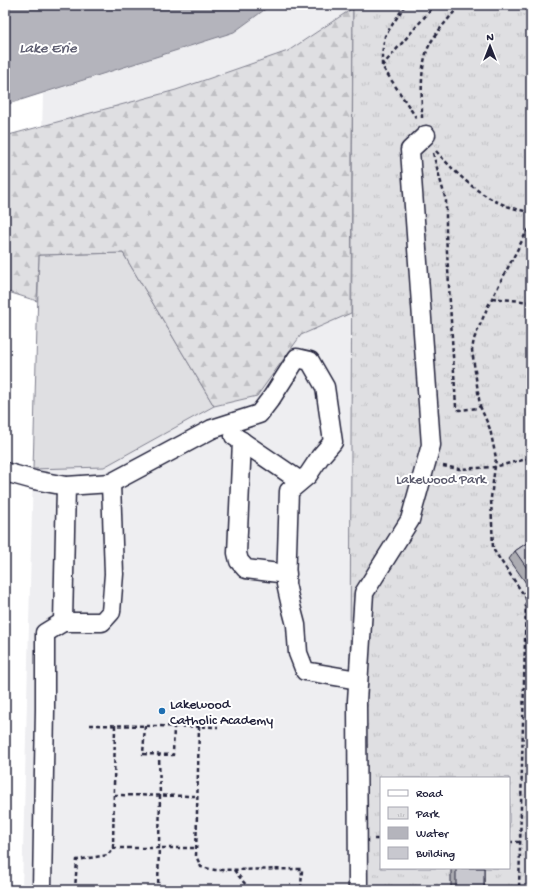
<svg xmlns="http://www.w3.org/2000/svg" width="536" height="895" font-family="'Gochi Hand',sans-serif">
  <style>
    .built { fill: #eeeef1 }
    .green { fill: #dfdfe2; stroke: #80808e }
    .forest { fill: url(#forest-firs); stroke: #80808e }
    .park { fill: url(#park-tufts); stroke: #80808e; fill-rule: evenodd }
    .water { fill: #b4b4bc; stroke: #7a7a88 }
    .lines { fill: none; stroke-linecap: round; stroke-linejoin: round }
    .minor-casing { stroke: #22223b; stroke-width: 21 }
    .path { stroke: #22223b; stroke-width: 2.5; stroke-dasharray: 4 3; stroke-linecap: butt }
    .minor { stroke: #fff; stroke-width: 18 }
    .wall { fill: #acacb2; stroke: #22223b }
    .shaded-wall { fill: #8c8c91; stroke: #22223b }
    .building { fill: #c8c8cf; stroke: #22223b }
    .poi-dot { fill: #1f6fb2; stroke: #fff; stroke-width: 1.5 }
    .labels { text-anchor: middle; stroke-width: 4; stroke-linejoin: round; paint-order: stroke }
    .park-label { font-size: 14px; fill: #5b5b6d; stroke: #fff }
    .poi-label { font-size: 14px; fill: #22223b; stroke: #fff; text-anchor: start }
    .water-label { font-size: 15px; font-style: italic; fill: #5c5c6f; stroke: #fff }
  </style>
  <defs>
    <pattern id="forest-firs" width="22" height="20" patternUnits="userSpaceOnUse"><rect width="22" height="20" fill="#dfdfe2"/><path d="M5 1l3.5 6h-7zM16 11l3.5 6h-7z" fill="#bfbfc3"/></pattern>
    <pattern id="park-tufts" width="24" height="20" patternUnits="userSpaceOnUse"><rect width="24" height="20" fill="#dfdfe2"/><path d="M3 7l-1-3M5 7V3M7 7l1-3M15 17l-1-3M17 17v-4M19 17l1-3" fill="none" stroke="#bfbfc3"/></pattern>
  </defs>
  <rect width="100%" height="100%" fill="#fff"/>
  <filter id="ink" filterUnits="userSpaceOnUse"><feTurbulence type="fractalNoise" baseFrequency=".025" numOctaves="2"/><feDisplacementMap in="SourceGraphic" scale="8" xChannelSelector="R" yChannelSelector="G"/><feConvolveMatrix kernelMatrix="1 2 1 2 8 2 1 2 1" color-interpolation-filters="sRGB"/></filter>
  <g filter="url(#ink)">
    <polygon class="built" points="271,5 353,5 349,890 22,890 43,94 234,32"/>
    <polygon class="green" points="123,253 214,406 104,467 33,469 39,255"/>
    <polygon class="forest" points="353,8 351,313 301,335 257,396 214,406 123,253 39,255 37,301 5,291 5,136 176,90 288,51"/>
    <path class="park" d="M353 5H531V890H349ZM381 778H509V868H381Z"/>
    <polygon class="water" points="5,5 271,5 234,32 5,105"/>
    <g class="lines">
      <g class="minor-casing">
        <g id="minor">
          <polyline points="234,436 300,481"/>
          <polyline points="242,441 237,553 239,561 246,569 287,574"/>
          <polyline points="5,472 34,480 66,486"/>
          <polyline points="63,622 66,486 111,483 212,429 259,414 272,397 297,358 310,361 325,387 333,442 320,457 308,475 289,491 286,584 291,606 296,625 298,653 305,671 358,680"/>
          <polyline points="42,890 45,709 45,633 63,622 102,622 111,612 114,574 111,483"/>
          <polyline points="358,890 357,701 364,593 410,520 431,445 410,150 426,135"/>
        </g>
      </g>
      <g class="path">
        <polyline points="405,5 385,36 382,54 382,66 417,119"/>
        <polyline points="382,66 435,5"/>
        <path d="M422 118C422 94 419 63 431 42 439 29 450 17 460 5"/>
        <path d="M436 151C463 181 489 206 531 212"/>
        <polyline points="433,153 446,201 446,234 456,407 459,410 478,408 480,406 472,350 474,339 488,306 526,233 531,227"/>
        <polyline points="492,298 531,302"/>
        <polyline points="480,406 490,429 496,458 491,498 493,549 526,598 519,890"/>
        <polyline points="443,466 459,469 494,467 531,458"/>
        <polyline points="90,725 218,727"/>
        <polyline points="145,726 143,754 173,755 174,726"/>
        <polyline points="199,726 196,856 201,867 215,870 302,869 301,890"/>
        <polyline points="114,795 197,796"/>
        <polyline points="374,839 381,839"/>
        <polyline points="509,842 520,842"/>
        <polyline points="113,848 196,848"/>
        <polyline points="234,870 250,890"/>
        <polyline points="75,890 77,860 108,855 113,848 115,725"/>
        <polyline points="158,890 160,796 159,754"/>
      </g>
      <use href="#minor" class="minor"/>
    </g>
    <g class="wall">
      <polygon points="531,540 531,579 526,583 509,559 515,551"/>
      <polygon points="451,868 484,868 484,889 483,890 451,890"/>
    </g>
    <g class="shaded-wall">
      <polygon points="531,575 531,579 526,583"/>
      <polygon points="456,889 484,889 483,890 455,890"/>
    </g>
    <g class="building">
      <polygon points="531,540 531,574 515,551"/>
      <rect x="456" y="868" width="28" height="21"/>
    </g>
  </g>
  <circle class="poi-dot" cx="162" cy="711" r="4"/>
  <g class="labels">
    <g class="park-label">
      <text x="441" y="483">Lakewood Park</text>
    </g>
    <g class="poi-label">
      <text x="170" y="708">Lakewood<tspan x="170" dy="16">Catholic Academy</tspan></text>
    </g>
    <g class="water-label">
      <text x="48" y="52">Lake Erie</text>
    </g>
  </g>
  <rect width="536" height="895" fill="none" stroke="#fff" stroke-width="20"/>
  <rect x="10" y="10" width="516" height="875" fill="none" stroke="#22223b" stroke-width="1.5" filter="url(#ink)"/>
  <rect x="380" y="777" width="130" height="92" fill="#ffffff" stroke="#a7a7b1"/>
  <rect x="388" y="790" width="20" height="6" fill="#ffffff" stroke="#a7a7b1"/>
  <text x="416" y="797" font-size="12" fill="#22223b">Road</text>
  <rect x="388" y="807" width="20" height="12" fill="url(#park-tufts)" stroke="#a7a7b1"/>
  <text x="416" y="817" font-size="12" fill="#22223b">Park</text>
  <rect x="388" y="827" width="20" height="12" fill="#b4b4bc" stroke="#a7a7b1"/>
  <text x="416" y="837" font-size="12" fill="#22223b">Water</text>
  <rect x="388" y="847" width="20" height="12" fill="#c8c8cf" stroke="#a7a7b1"/>
  <text x="416" y="857" font-size="12" fill="#22223b">Building</text>
  <g transform="translate(490 46)" stroke="#ffffff" stroke-width="3" paint-order="stroke">
  <path d="M0-3L7 15L0 10L-7 15Z" fill="#22223b"/>
  <text y="-6" font-size="11" font-weight="bold" text-anchor="middle" fill="#22223b">N</text>
  </g>
</svg>
